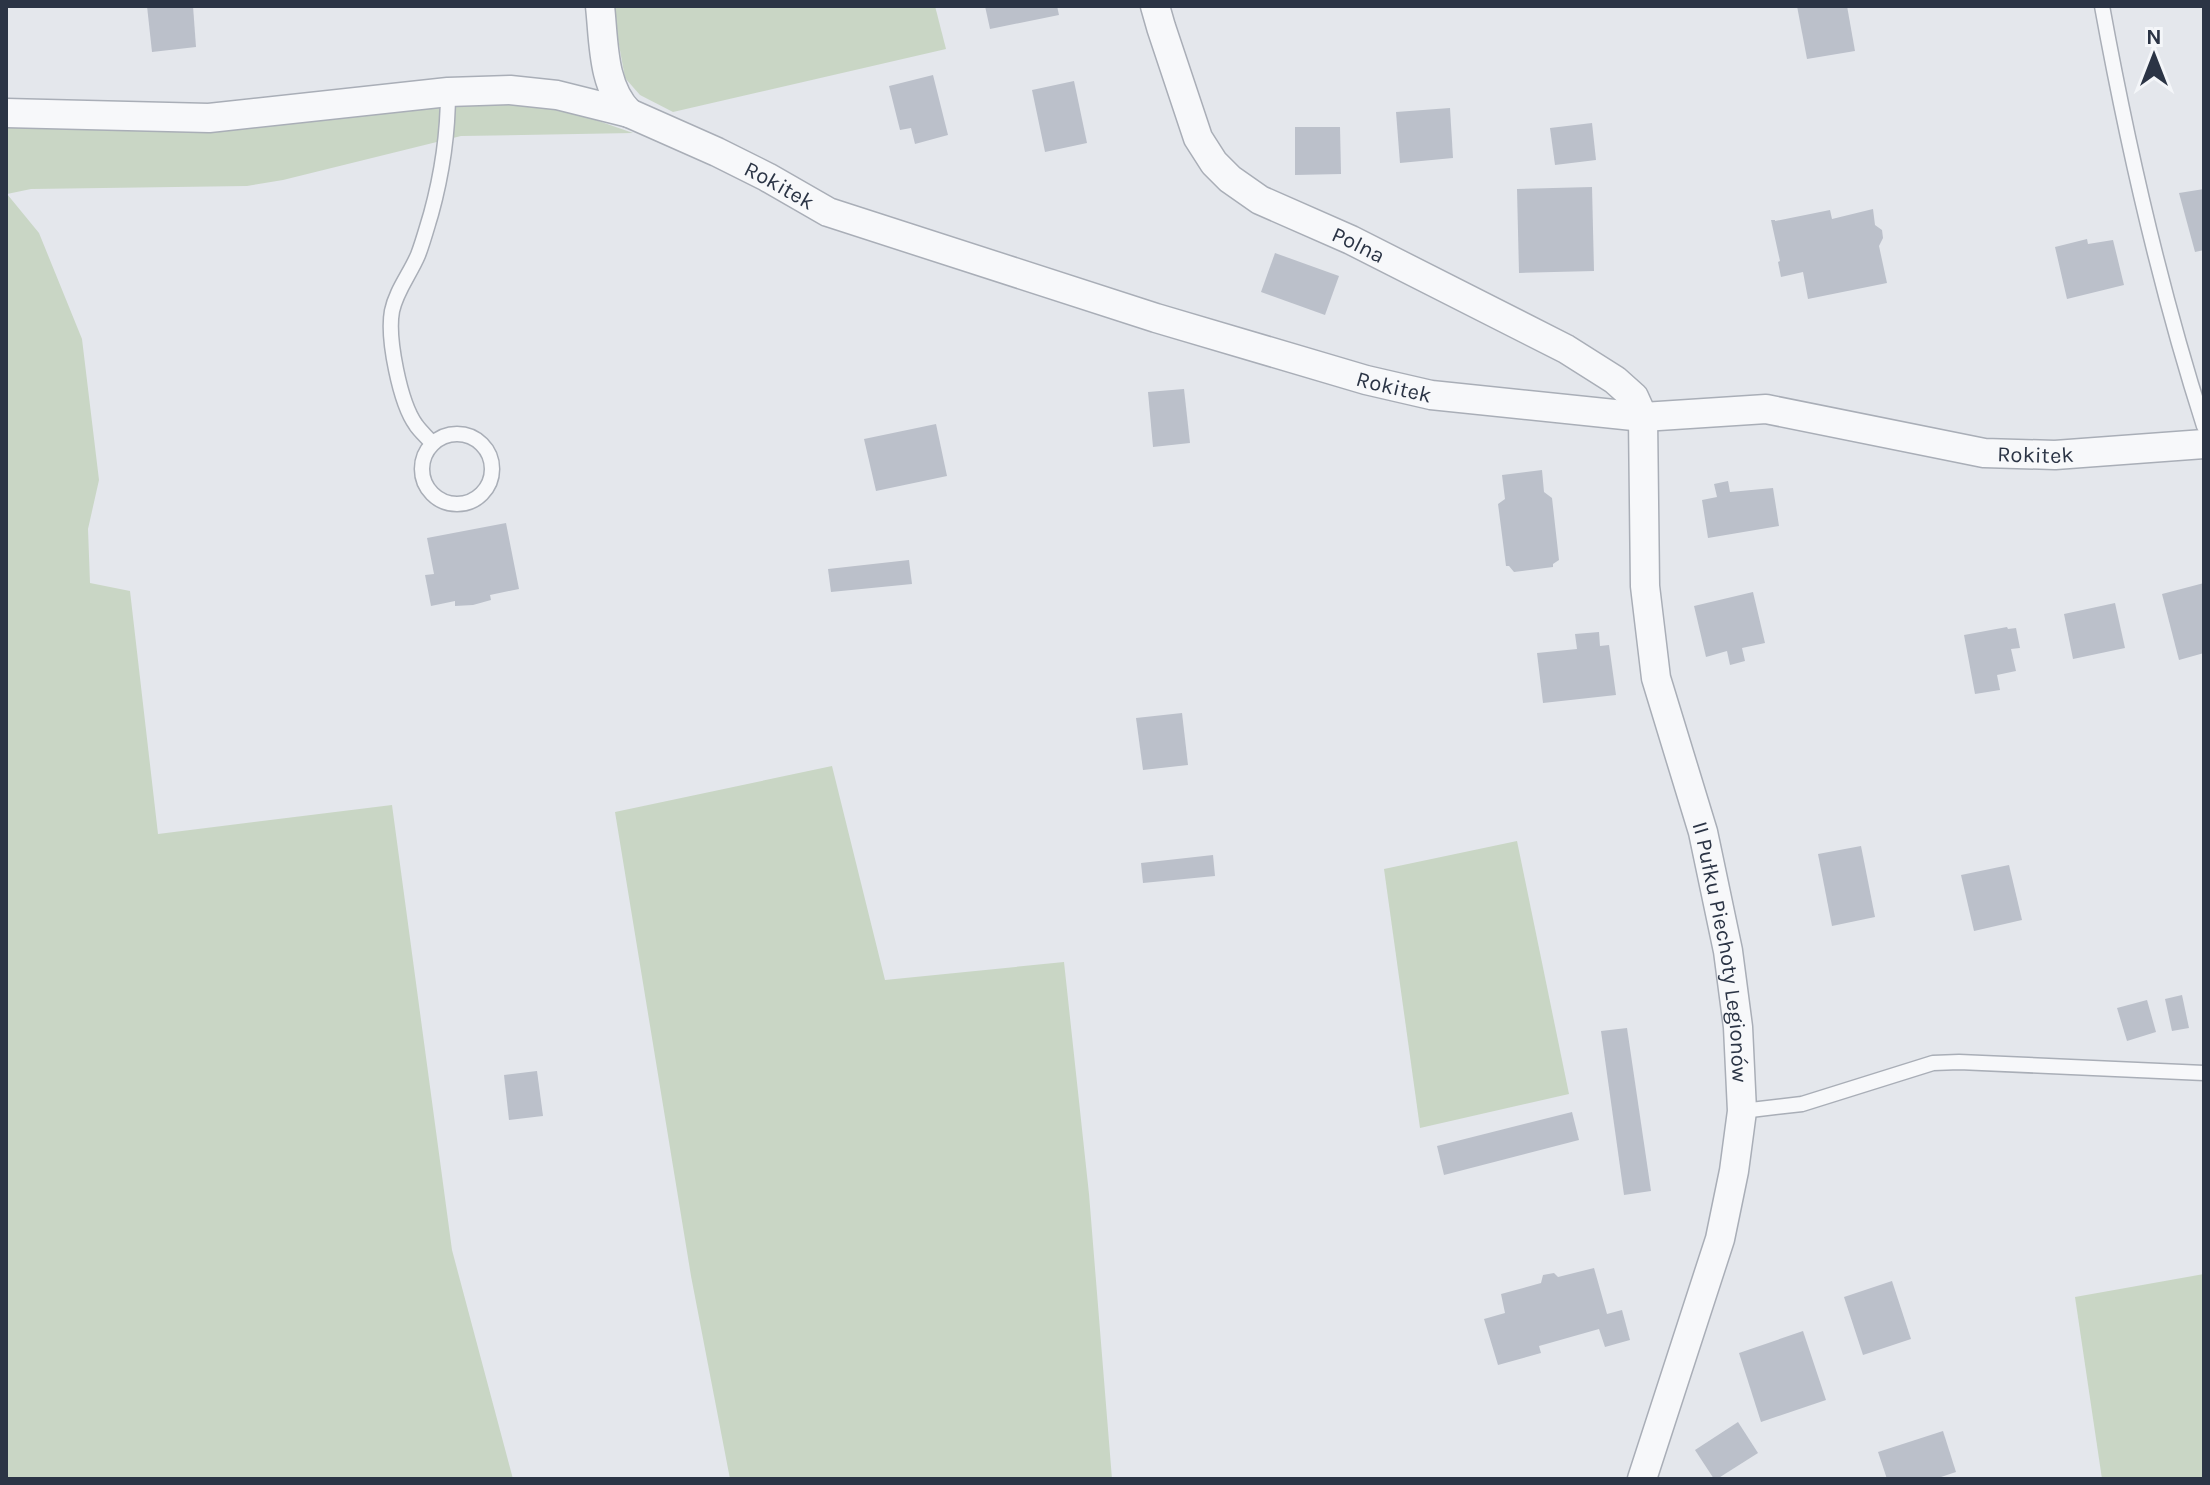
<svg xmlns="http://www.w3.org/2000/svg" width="2210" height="1485" font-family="Karla,sans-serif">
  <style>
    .green { fill: #c9d6c5 }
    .building { fill: #bbc0ca }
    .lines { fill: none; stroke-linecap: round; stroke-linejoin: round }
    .service-casing { stroke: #a9aeb7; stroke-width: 17 }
    .minor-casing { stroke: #a9aeb7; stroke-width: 31 }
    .service { stroke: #f7f8fa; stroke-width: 14 }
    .minor { stroke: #f7f8fa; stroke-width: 28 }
    .labels { text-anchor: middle; stroke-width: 7; stroke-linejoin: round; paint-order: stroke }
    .street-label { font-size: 22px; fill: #2b3445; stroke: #f4f6f9 }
  </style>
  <rect width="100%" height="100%" fill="#e4e7ec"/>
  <g class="green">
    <polygon points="612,6 935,6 946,49 673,112 640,95 625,78"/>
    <polygon points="487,100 550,104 633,133 461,136 283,180 247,186 31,189 7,194 39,233 82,339 99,480 88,529 90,583 130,591 158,834 392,805 452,1250 513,1479 6,1479 6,125"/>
    <polygon points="832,766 885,980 1064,962 1089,1194 1112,1479 730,1479 691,1276 615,812"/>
    <polygon points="1517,841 1569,1094 1420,1128 1384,869"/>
    <polygon points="2204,1274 2204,1479 2102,1479 2075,1297"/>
  </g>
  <g class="building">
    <polygon points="147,6 193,6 196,47 152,52"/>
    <polygon points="985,6 1057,6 1059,15 990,29"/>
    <polygon points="1797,6 1847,6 1855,51 1807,59"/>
    <polygon points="933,75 948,135 915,144 911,128 900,130 889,86"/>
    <polygon points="1074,81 1087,143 1045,152 1032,90"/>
    <polygon points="1450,108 1453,158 1400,163 1396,112"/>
    <polygon points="1592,123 1596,160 1555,165 1550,128"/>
    <polygon points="1295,127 1340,127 1341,174 1295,175"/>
    <polygon points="1592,187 1594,271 1519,273 1517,189"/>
    <polygon points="2204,189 2204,250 2195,252 2179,193"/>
    <polygon points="1873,209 1875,225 1882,230 1883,238 1879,246 1887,283 1808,299 1803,272 1781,277 1778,262 1780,261 1771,220 1775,220 1775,221 1830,210 1832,219"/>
    <polygon points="2087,239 2088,244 2113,240 2124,285 2067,299 2055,247"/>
    <polygon points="1275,253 1339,276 1325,315 1261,292"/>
    <polygon points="1184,389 1190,443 1153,447 1148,392"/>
    <polygon points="936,424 947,476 876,491 864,439"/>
    <polygon points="1542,470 1544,492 1552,498 1559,560 1553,564 1553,567 1514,572 1509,566 1506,566 1498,504 1505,499 1502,475"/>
    <polygon points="1728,481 1730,492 1773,488 1779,526 1708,538 1702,500 1717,497 1714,484"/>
    <polygon points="506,523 519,589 490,595 491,600 473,605 455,606 455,601 431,606 425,575 434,574 427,538"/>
    <polygon points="909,560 912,584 831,592 828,569"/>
    <polygon points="2204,583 2204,653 2179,660 2162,594"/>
    <polygon points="1753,592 1765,643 1742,648 1745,661 1730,665 1727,651 1706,657 1694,606"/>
    <polygon points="2115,603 2125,648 2073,659 2064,614"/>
    <polygon points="2007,627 2008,629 2016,628 2020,648 2011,649 2016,671 1997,675 2000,690 1975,694 1964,635"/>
    <polygon points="1599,632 1600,646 1609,645 1616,695 1543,703 1537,653 1577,649 1575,634"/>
    <polygon points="1182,713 1188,765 1143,770 1136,718"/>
    <polygon points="1861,846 1875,917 1832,926 1818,854"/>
    <polygon points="1213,855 1215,876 1143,883 1141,863"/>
    <polygon points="2009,865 2022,920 1974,931 1961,875"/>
    <polygon points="2182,995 2189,1028 2172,1031 2165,999"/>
    <polygon points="2147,1000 2156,1032 2127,1041 2117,1008"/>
    <polygon points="1627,1028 1651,1191 1624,1195 1601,1031"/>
    <polygon points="537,1071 543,1116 509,1120 504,1075"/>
    <polygon points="1572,1112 1579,1140 1444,1175 1437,1146"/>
    <polygon points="1594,1268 1607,1314 1622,1310 1630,1340 1605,1347 1599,1329 1539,1346 1541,1353 1498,1365 1484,1319 1505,1313 1501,1294 1541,1283 1543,1275 1554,1273 1558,1277"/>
    <polygon points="1892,1281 1911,1339 1863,1355 1844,1297"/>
    <polygon points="1803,1331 1826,1400 1761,1422 1739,1353"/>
    <polygon points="1738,1422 1758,1453 1717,1479 1714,1479 1695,1450"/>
    <polygon points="1943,1431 1956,1472 1935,1479 1887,1479 1878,1452"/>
  </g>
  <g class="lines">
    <g class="service-casing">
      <g id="service">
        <path d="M2102 6C2128 148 2160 289 2204 426"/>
        <circle cx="457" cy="469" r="35"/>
        <path d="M432 443C427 437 420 431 416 425 400 403 387 338 392 311 396 291 410 274 418 255 423 242 427 227 431 214 442 174 448 133 448 92"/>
        <polyline points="1742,1111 1802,1104 1933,1063 1959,1062 2204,1073"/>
      </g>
    </g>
    <g class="minor-casing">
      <g id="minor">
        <path d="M600 6C604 42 602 86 629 113"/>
        <path id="s1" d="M1155 6 1161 27 1198 138 1214 163 1230 179 1260 200 1351 240 1566 349 1615 380 1634 397 1643 417 1645 586 1656 678 1703 832 1728 951 1738 1027 1742 1111 1734 1171 1720 1239 1642 1479"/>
        <path id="s2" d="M6 113 209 118 448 92 510 90 557 95 629 113 717 152 767 177 828 212 1156 318 1366 380 1431 395 1643 417 1766 409 1984 453 2055 455 2204 444"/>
      </g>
    </g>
    <use href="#service" class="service"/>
    <use href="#minor" class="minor"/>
  </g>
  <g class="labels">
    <g class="street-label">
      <text dy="8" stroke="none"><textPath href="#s2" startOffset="794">Rokitek</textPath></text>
      <text dy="8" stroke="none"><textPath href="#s1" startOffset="336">Polna</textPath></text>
      <text dy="8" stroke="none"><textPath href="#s2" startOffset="1442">Rokitek</textPath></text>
      <text dy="8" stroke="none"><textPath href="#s2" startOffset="2090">Rokitek</textPath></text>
      <text dy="8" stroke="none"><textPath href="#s1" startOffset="1218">II Pułku Piechoty Legionów</textPath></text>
    </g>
  </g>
  <rect width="2210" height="1485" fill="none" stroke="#2b3445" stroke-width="16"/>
  <g transform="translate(2154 56)" stroke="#f4f6f9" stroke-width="6" paint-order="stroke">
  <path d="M0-6L14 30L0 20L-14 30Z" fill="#2b3445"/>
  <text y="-12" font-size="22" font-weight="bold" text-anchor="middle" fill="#2b3445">N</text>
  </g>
</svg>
